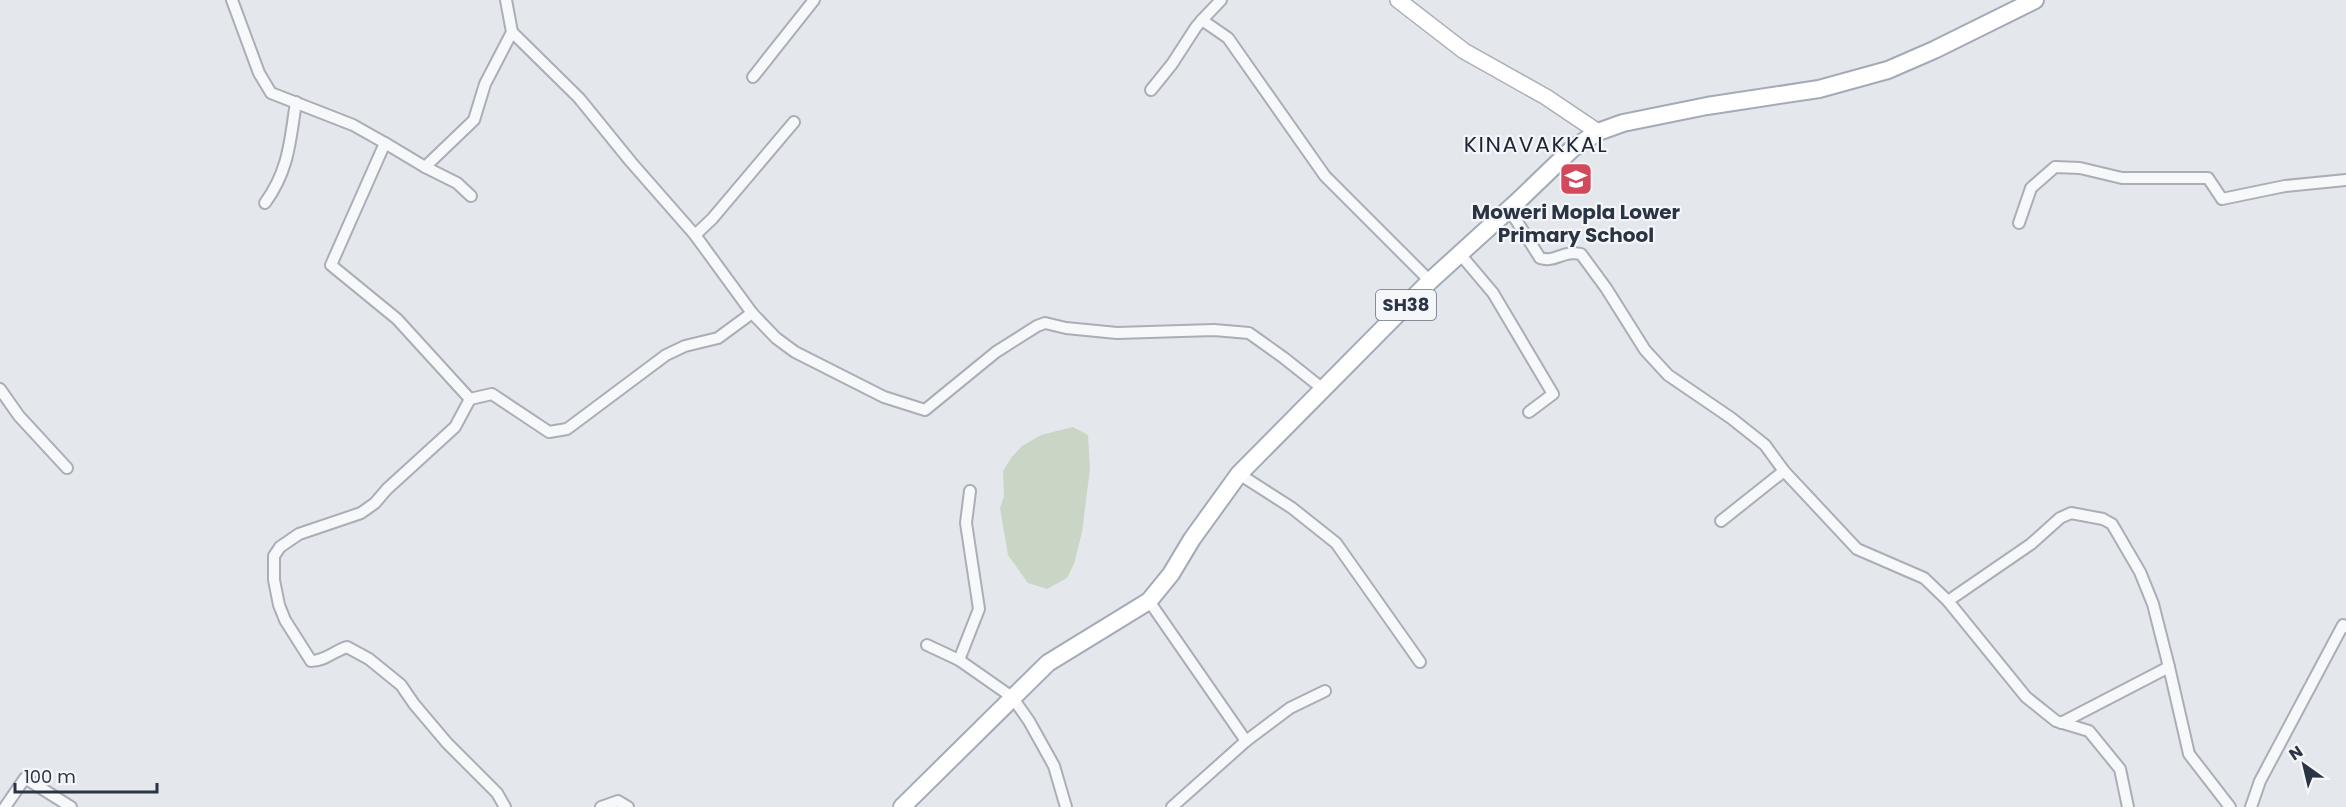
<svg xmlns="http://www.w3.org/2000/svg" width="2346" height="807" font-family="Poppins,sans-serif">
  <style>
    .green { fill: #c9d6c5 }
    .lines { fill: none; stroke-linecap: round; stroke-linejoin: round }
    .street-casing { stroke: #a9aeb7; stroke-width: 14 }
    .secondary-casing { stroke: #a9aeb7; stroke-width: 18 }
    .primary-casing { stroke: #a3abb8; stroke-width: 20 }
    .street { stroke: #f7f8fa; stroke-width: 10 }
    .secondary { stroke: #fff; stroke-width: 15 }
    .primary { stroke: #fff; stroke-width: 16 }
    .labels { text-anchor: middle; stroke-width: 4.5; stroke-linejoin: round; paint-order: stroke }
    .shield { fill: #f4f6f9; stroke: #676e7b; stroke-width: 1.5 }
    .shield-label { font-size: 18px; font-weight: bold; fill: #2b3445 }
    .poi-label { font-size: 20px; font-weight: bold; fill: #2b3445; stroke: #f4f6f9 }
    .quarter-label { font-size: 22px; letter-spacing: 1.5px; fill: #1d2536; stroke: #f4f6f9 }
  </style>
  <rect width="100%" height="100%" fill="#e4e7ec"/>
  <polygon class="green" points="1073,427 1088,435 1090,469 1082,532 1074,564 1067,578 1047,589 1028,583 1008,555 1000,508 1004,496 1003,471 1011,458 1022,446 1041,435"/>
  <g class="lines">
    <g class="street-casing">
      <g id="street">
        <polyline points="232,0 259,73 271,93 353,125 385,143"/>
        <polyline points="506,0 512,32 485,84 474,120 425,167 385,143 331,265 397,319 470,399 492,394 549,432 567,429 666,355 685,346 718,338 752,313 776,338 795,352 884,397 925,410 996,352 1037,326 1045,323 1066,328 1117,333 1214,330 1249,333 1284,358 1323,389"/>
        <polyline points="1221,0 1202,20 1228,38 1325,176 1430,281"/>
        <polyline points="512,32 579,98 631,162 695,235 752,313"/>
        <polyline points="753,77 814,0"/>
        <polyline points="1151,90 1172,64 1196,27 1202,20"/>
        <polyline points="425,167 457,183 471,196"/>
        <path d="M265 203C289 170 290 141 296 102"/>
        <path d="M1509 209 1540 258C1556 263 1562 250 1581 254L1606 288 1645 350 1668 375 1731 418 1765 445 1784 471 1857 549 1924 578 1948 601 2026 697 2056 721 2089 731 2120 769 2128 807"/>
        <polyline points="2019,223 2031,188 2055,167 2080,168 2122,178 2208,178 2222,199 2285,186 2346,180"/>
        <polyline points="695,235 712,219 794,122"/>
        <polyline points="1460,254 1493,293 1553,394 1529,412"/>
        <polyline points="0,389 19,416 67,468"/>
        <path d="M470 399 455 427 387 489 375 503 361 513 299 534 280 547 274 556V580L279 605 285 620 311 661C325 661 334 651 347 647L369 659 401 685 414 704 447 743 497 793 505 807"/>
        <polyline points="1239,474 1292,508 1336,543 1420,662"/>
        <polyline points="1721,521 1784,471"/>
        <polyline points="1149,601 1246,741 1172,807"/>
        <polyline points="1948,601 2031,544 2060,518 2071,513 2103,519 2112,524 2140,572 2153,604 2169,667"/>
        <polyline points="927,645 959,660 1012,697 1029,721 1054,766 1066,807"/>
        <polyline points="959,660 979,609 966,523 970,491"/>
        <polyline points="2061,723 2169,667 2189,754 2230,807"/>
        <polyline points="1246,741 1290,708 1325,691"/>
        <polyline points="5,807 25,778 71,807"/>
        <polyline points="601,807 618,801 628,807"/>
        <polyline points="2251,807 2260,781 2343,625 2346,627"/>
      </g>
    </g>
    <g class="secondary-casing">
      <polyline id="secondary" points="1398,0 1464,51 1546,97 1598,132"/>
    </g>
    <g class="primary-casing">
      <polyline id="primary" points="902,807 1048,663 1149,601 1171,574 1192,539 1239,474 1430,281 1517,202 1572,149 1598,132 1623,123 1707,106 1819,89 1888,70 1934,50 2035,0"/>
    </g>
    <use href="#street" class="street"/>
    <use href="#secondary" class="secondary"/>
    <use href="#primary" class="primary"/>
  </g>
  <defs>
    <g id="school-square" transform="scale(1.725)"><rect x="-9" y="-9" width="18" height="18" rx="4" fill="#d1495b" stroke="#f4f6f9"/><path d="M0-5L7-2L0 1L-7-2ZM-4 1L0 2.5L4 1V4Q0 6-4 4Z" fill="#fff"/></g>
  </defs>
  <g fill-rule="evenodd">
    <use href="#school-square" x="1576" y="179"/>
  </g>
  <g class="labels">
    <rect class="shield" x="1376" y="290" width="60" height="30" rx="4.5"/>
    <g class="shield-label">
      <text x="1406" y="311">SH38</text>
    </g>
    <g class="poi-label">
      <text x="1576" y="219">Moweri Mopla Lower<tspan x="1576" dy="23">Primary School</tspan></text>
    </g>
    <g class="quarter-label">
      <text x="1536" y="152">KINAVAKKAL</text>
    </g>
  </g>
  <g transform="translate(2304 765) rotate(326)" stroke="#f4f6f9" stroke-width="4.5" paint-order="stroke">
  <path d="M0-4.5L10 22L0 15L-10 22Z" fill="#2b3445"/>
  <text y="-9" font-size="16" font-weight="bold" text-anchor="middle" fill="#2b3445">N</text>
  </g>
  <path d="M15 783v9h142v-9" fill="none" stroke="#2b3445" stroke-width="3"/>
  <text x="24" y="783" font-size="18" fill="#2b3445" stroke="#f4f6f9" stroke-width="4.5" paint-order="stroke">100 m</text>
</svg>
